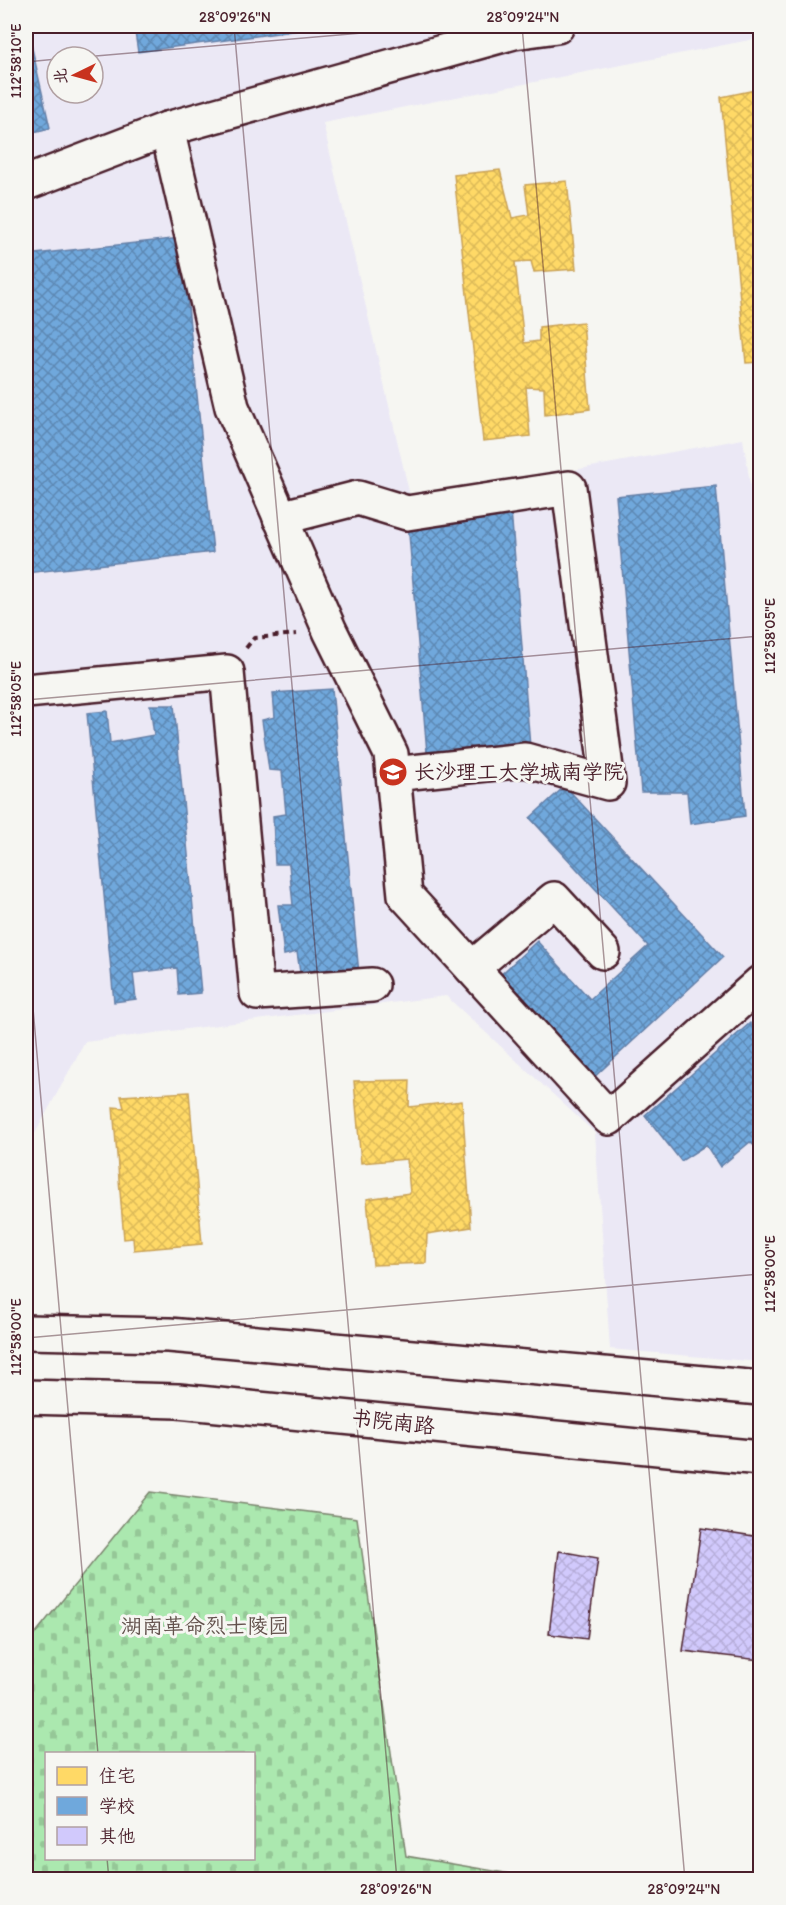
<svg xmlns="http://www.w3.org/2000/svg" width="786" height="1905" font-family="Itim,'LXGW WenKai TC',sans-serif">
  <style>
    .built { fill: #ebe8f5; fill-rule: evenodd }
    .cemetery { fill: url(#cemetery-stones); stroke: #7a846d; stroke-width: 1.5; fill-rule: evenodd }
    .homes { fill: url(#homes-cross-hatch); stroke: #c9a154; stroke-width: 1.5 }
    .schools { fill: url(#schools-cross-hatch); stroke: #647fa7; stroke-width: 1.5 }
    .building { fill: url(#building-cross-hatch); stroke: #4a1f2b; stroke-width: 1.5 }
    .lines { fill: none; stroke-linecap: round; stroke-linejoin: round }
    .minor-casing { stroke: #4a1f2b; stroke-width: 38 }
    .major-casing { stroke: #4a1f2b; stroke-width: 38 }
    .path { stroke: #4a1f2b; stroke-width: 4; stroke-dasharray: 6 4.5; stroke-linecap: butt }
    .minor { stroke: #f6f6f2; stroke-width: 33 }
    .major { stroke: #f6f6f2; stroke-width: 33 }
    .ticks { fill: none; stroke: #4a1f2b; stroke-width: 1.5; stroke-opacity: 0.45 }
    .labels { text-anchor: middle; stroke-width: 6; stroke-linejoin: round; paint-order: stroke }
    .poi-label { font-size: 21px; fill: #4a1f2b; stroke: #f6f6f2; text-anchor: start }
    .street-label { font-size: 21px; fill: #4a1f2b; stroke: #f6f6f2 }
    .park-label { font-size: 21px; fill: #62514c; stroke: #f6f6f2 }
    .neatline { fill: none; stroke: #4a1f2b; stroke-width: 2 }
    .ticks-label { font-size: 15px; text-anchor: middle; fill: #4a1f2b }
  </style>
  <defs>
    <pattern id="cemetery-stones" width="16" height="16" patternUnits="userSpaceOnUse" patternTransform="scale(1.5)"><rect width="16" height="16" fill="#abe8af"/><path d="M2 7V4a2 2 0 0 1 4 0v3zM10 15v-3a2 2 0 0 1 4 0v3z" fill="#95c797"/></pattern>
    <pattern id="homes-cross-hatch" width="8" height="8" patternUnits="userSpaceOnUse" patternTransform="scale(1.5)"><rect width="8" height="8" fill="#ffd966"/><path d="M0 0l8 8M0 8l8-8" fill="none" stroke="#dcba59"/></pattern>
    <pattern id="schools-cross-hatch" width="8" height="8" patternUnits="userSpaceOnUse" patternTransform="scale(1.5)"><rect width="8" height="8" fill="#6fa8dc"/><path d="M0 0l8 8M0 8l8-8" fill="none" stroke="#5d88b3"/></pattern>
    <pattern id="building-cross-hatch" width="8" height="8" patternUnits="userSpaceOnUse" patternTransform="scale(1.5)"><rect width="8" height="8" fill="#d1c9fc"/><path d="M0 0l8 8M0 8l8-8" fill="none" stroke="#b5acd8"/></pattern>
  </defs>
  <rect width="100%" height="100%" fill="#f6f6f2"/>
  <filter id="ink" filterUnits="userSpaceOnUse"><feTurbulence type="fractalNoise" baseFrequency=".0167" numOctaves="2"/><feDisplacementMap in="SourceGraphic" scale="12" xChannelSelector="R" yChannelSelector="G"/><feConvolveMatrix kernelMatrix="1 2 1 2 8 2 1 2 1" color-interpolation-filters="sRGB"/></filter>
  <g filter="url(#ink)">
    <path class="built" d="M26 26H760V38L323 123 411 500 743 439 760 547V1362L610 1349 595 1133 446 996 85 1042 26 1150ZM57 57H93V93H57Z"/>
    <path class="cemetery" d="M150 1492 357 1518 406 1856 540 1879H26V1645ZM46 1754H254V1858H46Z"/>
    <g class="homes">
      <polygon points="760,89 760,362 746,363 721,97"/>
      <polygon points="500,170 512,218 529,215 525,185 567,181 576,269 534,272 531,261 515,262 524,343 539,341 539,327 583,322 590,409 545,415 544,388 526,387 530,436 483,441 454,175"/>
      <polygon points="410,1080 409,1107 462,1101 471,1227 427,1234 426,1263 373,1265 367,1199 410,1193 407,1159 361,1163 354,1081"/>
      <polygon points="189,1092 202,1244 134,1250 133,1238 124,1239 113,1107 124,1108 121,1096"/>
    </g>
    <g class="schools">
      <polygon points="26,26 27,26 50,128 26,134"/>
      <polygon points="134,26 329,26 138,52"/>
      <polygon points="181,238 213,552 26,573 26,255"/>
      <polygon points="716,486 745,816 690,824 687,792 641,792 616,496"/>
      <polygon points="511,510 530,747 427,753 408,522"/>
      <polygon points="332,689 359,974 301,979 297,952 284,955 278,905 293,905 289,864 275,864 273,816 286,814 282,771 269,770 262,720 275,717 273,693"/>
      <polygon points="150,705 174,705 201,993 179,995 177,968 133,973 136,999 114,1002 87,713 107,711 110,743 154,735"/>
      <polygon points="565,786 723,957 590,1081 496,979 537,941 590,999 648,946 530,818"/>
      <polygon points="750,1023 760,1035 760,1151 750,1142 720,1167 706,1145 681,1161 645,1115"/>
    </g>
    <g class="building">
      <polygon points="701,1528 760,1537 760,1660 683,1651"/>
      <polygon points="559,1551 598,1558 587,1639 549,1634"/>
    </g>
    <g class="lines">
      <g class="minor-casing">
        <g id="minor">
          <polyline points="167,129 232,407 330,631 391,754 405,895 609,1118 760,983"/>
          <polyline points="26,183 167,129 514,32 557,26"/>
          <polyline points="280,518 358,498 407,513 569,488 608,783 525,760 393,774"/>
          <polyline points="26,691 227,672 257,993 372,985"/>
          <polyline points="472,968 554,899 603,952"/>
        </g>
      </g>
      <g class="major-casing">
        <g id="major">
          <polyline points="26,1332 169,1335 760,1388"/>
          <polyline points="26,1397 178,1401 760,1458"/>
        </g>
      </g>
      <polyline class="path" points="246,648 254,638 297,634"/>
      <use href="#minor" class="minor"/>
      <use href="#major" class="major"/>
    </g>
  </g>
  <path class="ticks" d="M234 26 397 1880M522 26 685 1880M84 57 444 26M26 62 57 59M26 700 760 636M26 928 98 1754M26 1338 760 1274M107 1858 109 1880"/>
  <defs>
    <g id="university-disc" transform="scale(1.5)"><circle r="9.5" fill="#c8321e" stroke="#f6f6f2"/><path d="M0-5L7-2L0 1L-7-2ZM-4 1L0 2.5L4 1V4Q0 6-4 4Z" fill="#fff"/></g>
  </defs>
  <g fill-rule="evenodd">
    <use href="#university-disc" x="393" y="772"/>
  </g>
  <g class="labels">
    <g class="poi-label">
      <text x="414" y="779">长沙理工大学城南学院</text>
    </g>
    <g class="street-label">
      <text transform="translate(393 1422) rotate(6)" y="7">书院南路</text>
    </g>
    <g class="park-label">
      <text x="205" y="1633">湖南革命烈士陵园</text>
    </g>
  </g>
  <rect width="786" height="1905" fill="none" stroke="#f6f6f2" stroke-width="66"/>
  <rect x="45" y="1752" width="210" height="108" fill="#f6f6f2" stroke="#b1a0a2" stroke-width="1.5"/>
  <rect x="57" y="1767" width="30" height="18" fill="#ffd966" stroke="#b1a0a2" stroke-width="1.5"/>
  <text x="99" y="1782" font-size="18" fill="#4a1f2b">住宅</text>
  <rect x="57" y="1797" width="30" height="18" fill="#6fa8dc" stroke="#b1a0a2" stroke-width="1.5"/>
  <text x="99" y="1812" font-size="18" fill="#4a1f2b">学校</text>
  <rect x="57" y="1827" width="30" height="18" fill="#d1c9fc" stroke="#b1a0a2" stroke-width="1.5"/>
  <text x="99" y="1842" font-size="18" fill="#4a1f2b">其他</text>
  <g transform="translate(75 75) rotate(265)"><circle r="28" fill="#f6f6f2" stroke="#b1a0a2" stroke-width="1.5"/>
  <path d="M0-4.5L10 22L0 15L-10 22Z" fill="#c8321e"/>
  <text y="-9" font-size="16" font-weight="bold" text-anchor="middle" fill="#4a1f2b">北</text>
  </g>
  <rect x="33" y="33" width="720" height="1839" class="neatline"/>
  <g class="ticks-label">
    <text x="235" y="22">28°09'26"N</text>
    <text x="523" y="22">28°09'24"N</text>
    <text transform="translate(16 61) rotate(-90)" y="5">112°58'10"E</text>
    <text transform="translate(770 636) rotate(-90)" y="5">112°58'05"E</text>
    <text transform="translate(16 699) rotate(-90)" y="5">112°58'05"E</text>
    <text transform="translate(770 1274) rotate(-90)" y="5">112°58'00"E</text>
    <text transform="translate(16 1337) rotate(-90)" y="5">112°58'00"E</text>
    <text x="396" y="1894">28°09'26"N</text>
    <text x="684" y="1894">28°09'24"N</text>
  </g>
</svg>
